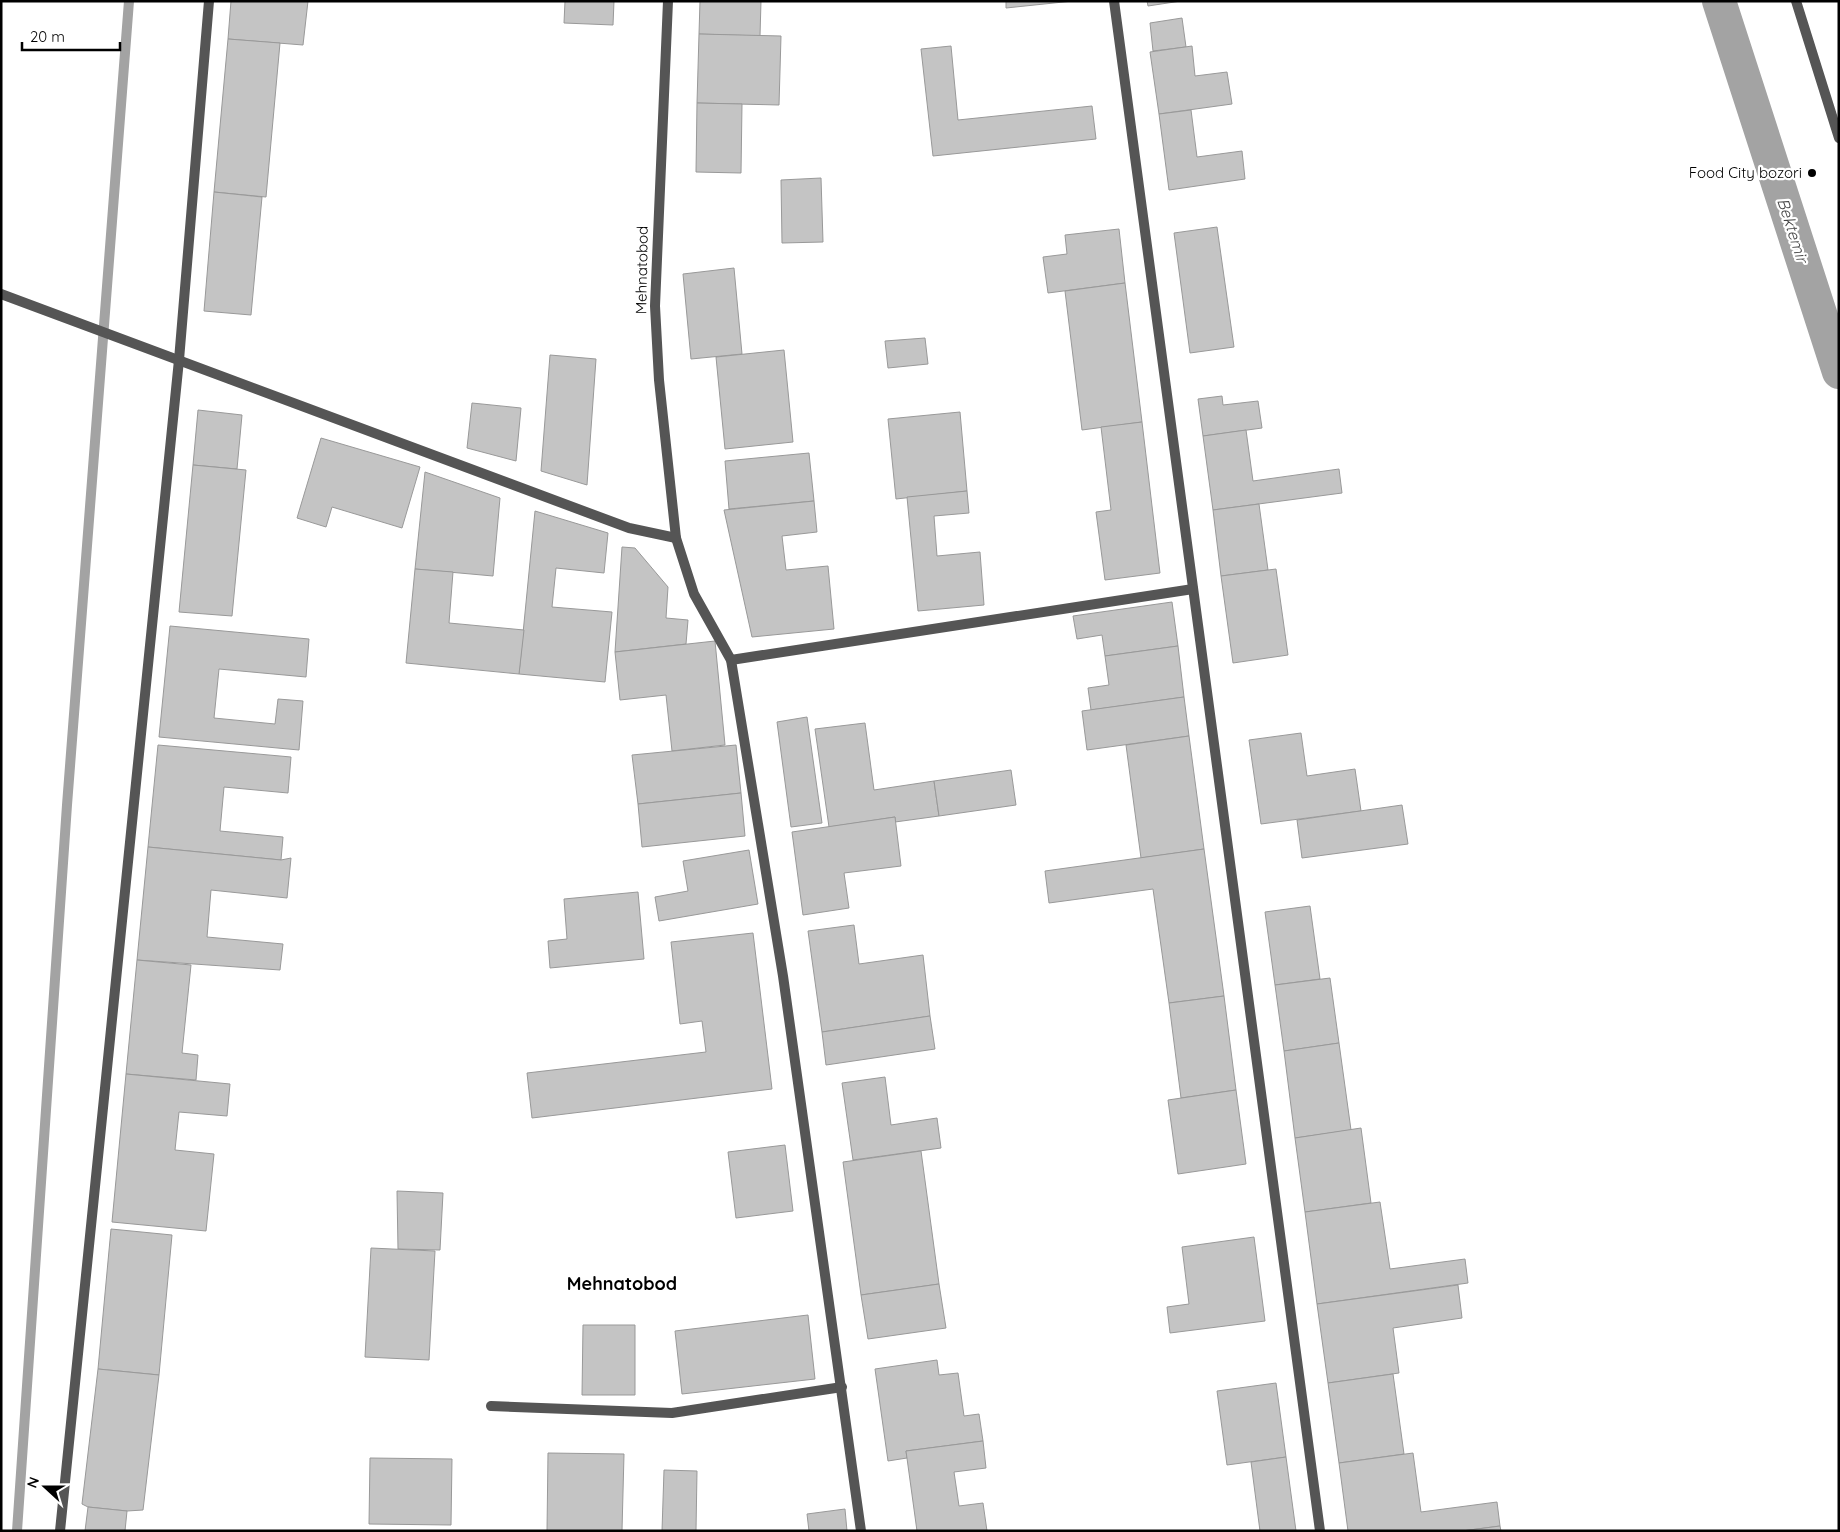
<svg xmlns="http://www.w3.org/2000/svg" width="1840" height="1532" font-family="Quicksand,sans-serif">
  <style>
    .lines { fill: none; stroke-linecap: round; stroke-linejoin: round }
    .stream { stroke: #a3a3a3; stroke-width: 10 }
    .canal { stroke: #a3a3a3; stroke-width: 34 }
    .building { fill: #c4c4c4; stroke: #999 }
    .lane { stroke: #555; stroke-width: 10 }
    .street { stroke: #555; stroke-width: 10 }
    .poi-dot { fill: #000; stroke: #fff; stroke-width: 2 }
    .labels { text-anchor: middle; stroke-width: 4.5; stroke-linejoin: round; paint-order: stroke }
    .poi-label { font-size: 15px; fill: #000; stroke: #fff; text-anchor: end }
    .street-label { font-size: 15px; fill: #000; stroke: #fff }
    .water-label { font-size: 16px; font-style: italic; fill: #444; stroke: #fff }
    .quarter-label { font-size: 18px; font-weight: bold; fill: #000; stroke: #fff }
  </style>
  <rect width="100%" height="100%" fill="#fff"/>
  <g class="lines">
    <polyline class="stream" points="17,1531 67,805 129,1"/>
    <polyline class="canal" points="1719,1 1839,372"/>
  </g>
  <g class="building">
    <polygon points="231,1 308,1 303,45 228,39"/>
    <polygon points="565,1 614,1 613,25 564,23"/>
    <polygon points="700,1 761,1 760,36 699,34"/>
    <polygon points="1006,1 1073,1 1006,8"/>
    <polygon points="1147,1 1181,1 1148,6"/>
    <polygon points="1182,18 1186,47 1153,51 1150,23"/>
    <polygon points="699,34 781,36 779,105 697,103"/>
    <polygon points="228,39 280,43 266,197 214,192"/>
    <polygon points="951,46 958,120 1092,106 1096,139 933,156 921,49"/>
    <polygon points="1192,46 1195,76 1227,72 1232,104 1159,114 1150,52"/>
    <polygon points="697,103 742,104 741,173 696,172"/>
    <polygon points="1191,110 1197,157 1242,151 1245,179 1169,190 1159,114"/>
    <polygon points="821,178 823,242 782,243 781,180"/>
    <polygon points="214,192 262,197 251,315 204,311"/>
    <polygon points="1217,227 1234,347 1190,353 1174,233"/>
    <polygon points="1119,229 1125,283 1048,293 1043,257 1067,254 1065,235"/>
    <polygon points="734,268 742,354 691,359 683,274"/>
    <polygon points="1125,283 1142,422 1082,430 1065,291"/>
    <polygon points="925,338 928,364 888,368 885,341"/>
    <polygon points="784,350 793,442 725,449 716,357"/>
    <polygon points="550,355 596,359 587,485 541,471"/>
    <polygon points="1222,396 1223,405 1258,401 1262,428 1203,436 1198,399"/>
    <polygon points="472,403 521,408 516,461 467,448"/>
    <polygon points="198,410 242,415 237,469 193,465"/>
    <polygon points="960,412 967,491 896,499 888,419"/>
    <polygon points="1142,422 1160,573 1105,580 1096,512 1111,510 1101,427"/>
    <polygon points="1246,430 1253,481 1339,469 1342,493 1213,510 1203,436"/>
    <polygon points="321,438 420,467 402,528 332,507 326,527 297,518"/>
    <polygon points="809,453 814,501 729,509 725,461"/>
    <polygon points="193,465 246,470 232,616 179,612"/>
    <polygon points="425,472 500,498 493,576 415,569"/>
    <polygon points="967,491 969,513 934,516 937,556 980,552 984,605 918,611 907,497"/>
    <polygon points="814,501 817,532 782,536 786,570 828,566 834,629 752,637 724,510"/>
    <polygon points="1259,504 1268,570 1221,576 1213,510"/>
    <polygon points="535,511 608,533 604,573 556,568 552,607 612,612 605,682 519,674"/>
    <polygon points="622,547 635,548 668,587 666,618 688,620 686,644 615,652"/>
    <polygon points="415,569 453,572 449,623 524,630 519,674 406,663"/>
    <polygon points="1276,569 1288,655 1233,663 1221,576"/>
    <polygon points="1172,602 1178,646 1105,656 1102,635 1077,639 1073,616"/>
    <polygon points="170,626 309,639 306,677 219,669 214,718 275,724 278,699 303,701 299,750 159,737"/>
    <polygon points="715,641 725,745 672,751 666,695 620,700 615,652"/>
    <polygon points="1178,646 1184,697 1091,710 1088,688 1109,685 1105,656"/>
    <polygon points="1184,697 1189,736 1087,750 1082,711"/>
    <polygon points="807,717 822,823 791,827 777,722"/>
    <polygon points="865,723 874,790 934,781 939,816 895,822 895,817 829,827 815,729"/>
    <polygon points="1301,733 1307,776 1355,769 1361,811 1261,824 1249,740"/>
    <polygon points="1189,736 1204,849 1141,858 1126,745"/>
    <polygon points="158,745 291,757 288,793 224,787 220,831 283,837 281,860 148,847"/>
    <polygon points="736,745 741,793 638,804 632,755"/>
    <polygon points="1011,770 1016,805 939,816 934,781"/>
    <polygon points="741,793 745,836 642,847 638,804"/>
    <polygon points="1402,805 1408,844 1302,858 1297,820"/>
    <polygon points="895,817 901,866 844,873 849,908 803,915 792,832"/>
    <polygon points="148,847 281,860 291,858 287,898 211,890 207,937 283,944 280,970 137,960"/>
    <polygon points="1204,849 1224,996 1169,1003 1153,889 1049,903 1045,871"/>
    <polygon points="749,850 758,904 659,921 655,897 688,891 683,861"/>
    <polygon points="638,892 644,959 550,968 548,941 567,939 564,899"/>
    <polygon points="1310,906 1320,979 1275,985 1265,912"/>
    <polygon points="854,925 859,964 923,955 930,1016 822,1032 808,931"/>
    <polygon points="753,933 772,1089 532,1118 527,1073 706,1052 702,1021 680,1024 671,942"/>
    <polygon points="137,960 191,965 182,1053 198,1055 196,1080 126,1074"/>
    <polygon points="1330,978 1339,1043 1284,1051 1275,985"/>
    <polygon points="1224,996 1236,1090 1181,1098 1169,1003"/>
    <polygon points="930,1016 935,1049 826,1065 822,1032"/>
    <polygon points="1339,1043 1351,1130 1295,1138 1284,1051"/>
    <polygon points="126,1074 230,1084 227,1116 179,1112 175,1150 214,1154 206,1231 112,1222"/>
    <polygon points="885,1077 891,1125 937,1118 941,1148 853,1160 842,1083"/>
    <polygon points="1236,1090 1246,1164 1178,1174 1168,1100"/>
    <polygon points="1361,1128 1371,1203 1305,1212 1295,1138"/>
    <polygon points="785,1145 793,1211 736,1218 728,1152"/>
    <polygon points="921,1151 939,1284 861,1295 843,1162"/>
    <polygon points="397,1191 443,1193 440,1250 398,1249"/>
    <polygon points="1380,1202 1390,1269 1465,1259 1468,1283 1317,1304 1305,1212"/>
    <polygon points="111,1229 172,1235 159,1375 98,1369"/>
    <polygon points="1254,1237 1265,1321 1170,1333 1167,1307 1189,1304 1182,1247"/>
    <polygon points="371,1248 435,1251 429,1360 365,1357"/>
    <polygon points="939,1284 946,1328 868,1339 861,1295"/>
    <polygon points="1458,1285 1462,1318 1393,1328 1399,1373 1328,1383 1317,1304"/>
    <polygon points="808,1315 815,1379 682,1394 675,1331"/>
    <polygon points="583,1325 635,1325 635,1395 582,1395"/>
    <polygon points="937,1360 939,1375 958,1373 964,1416 979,1414 983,1441 906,1451 907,1458 888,1461 875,1369"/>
    <polygon points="98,1369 159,1375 143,1510 127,1511 88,1507 82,1504"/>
    <polygon points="1393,1374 1404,1454 1339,1463 1328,1383"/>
    <polygon points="1276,1383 1286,1457 1227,1465 1217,1391"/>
    <polygon points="983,1441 986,1468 954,1472 959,1506 983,1503 987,1531 917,1531 906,1451"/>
    <polygon points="548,1453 624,1454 622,1531 547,1531"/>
    <polygon points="1413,1453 1421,1512 1497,1502 1500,1526 1462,1531 1348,1531 1339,1463"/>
    <polygon points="1286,1457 1296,1531 1260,1531 1251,1462"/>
    <polygon points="370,1458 452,1459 451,1525 369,1524"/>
    <polygon points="664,1470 697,1471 696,1531 662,1531"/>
    <polygon points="88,1507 127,1511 125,1531 85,1531"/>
    <polygon points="845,1509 847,1531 809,1531 807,1514"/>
    <polygon points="1500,1526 1501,1531 1462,1531"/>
  </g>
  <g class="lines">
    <g class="lane">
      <polyline points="1796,1 1839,138"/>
      <polyline points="491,1406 672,1413 842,1387"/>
    </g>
    <g class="street">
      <polyline points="668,1 655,306 659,380 676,538 694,594 731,660 783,976 861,1531"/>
      <polyline points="1114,1 1320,1531"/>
      <polyline points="1,294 629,528 676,538"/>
      <polyline points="731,660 1193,589"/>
      <polyline points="60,1531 179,360 209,1"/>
    </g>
  </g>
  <circle class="poi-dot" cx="1812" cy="173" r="5"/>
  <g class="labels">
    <g class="poi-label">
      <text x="1802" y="178">Food City bozori</text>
    </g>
    <g class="street-label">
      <text transform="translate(642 270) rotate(-89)" y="5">Mehnatobod</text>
    </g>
    <g class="water-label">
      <text transform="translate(1793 230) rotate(72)" y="6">Bektemir</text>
    </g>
    <g class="quarter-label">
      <text x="622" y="1290">Mehnatobod</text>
    </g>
  </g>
  <rect width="1840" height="1532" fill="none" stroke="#000000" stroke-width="5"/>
  <g transform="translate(45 1487) rotate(291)" stroke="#ffffff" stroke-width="4" paint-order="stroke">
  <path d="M0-4L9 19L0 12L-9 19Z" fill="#000000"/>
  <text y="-8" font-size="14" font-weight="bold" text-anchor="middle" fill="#000000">N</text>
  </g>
  <path d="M22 42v8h98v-8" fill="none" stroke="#000000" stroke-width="2.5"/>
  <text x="30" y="42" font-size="15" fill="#000000" stroke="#ffffff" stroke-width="4" paint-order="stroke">20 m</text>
</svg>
